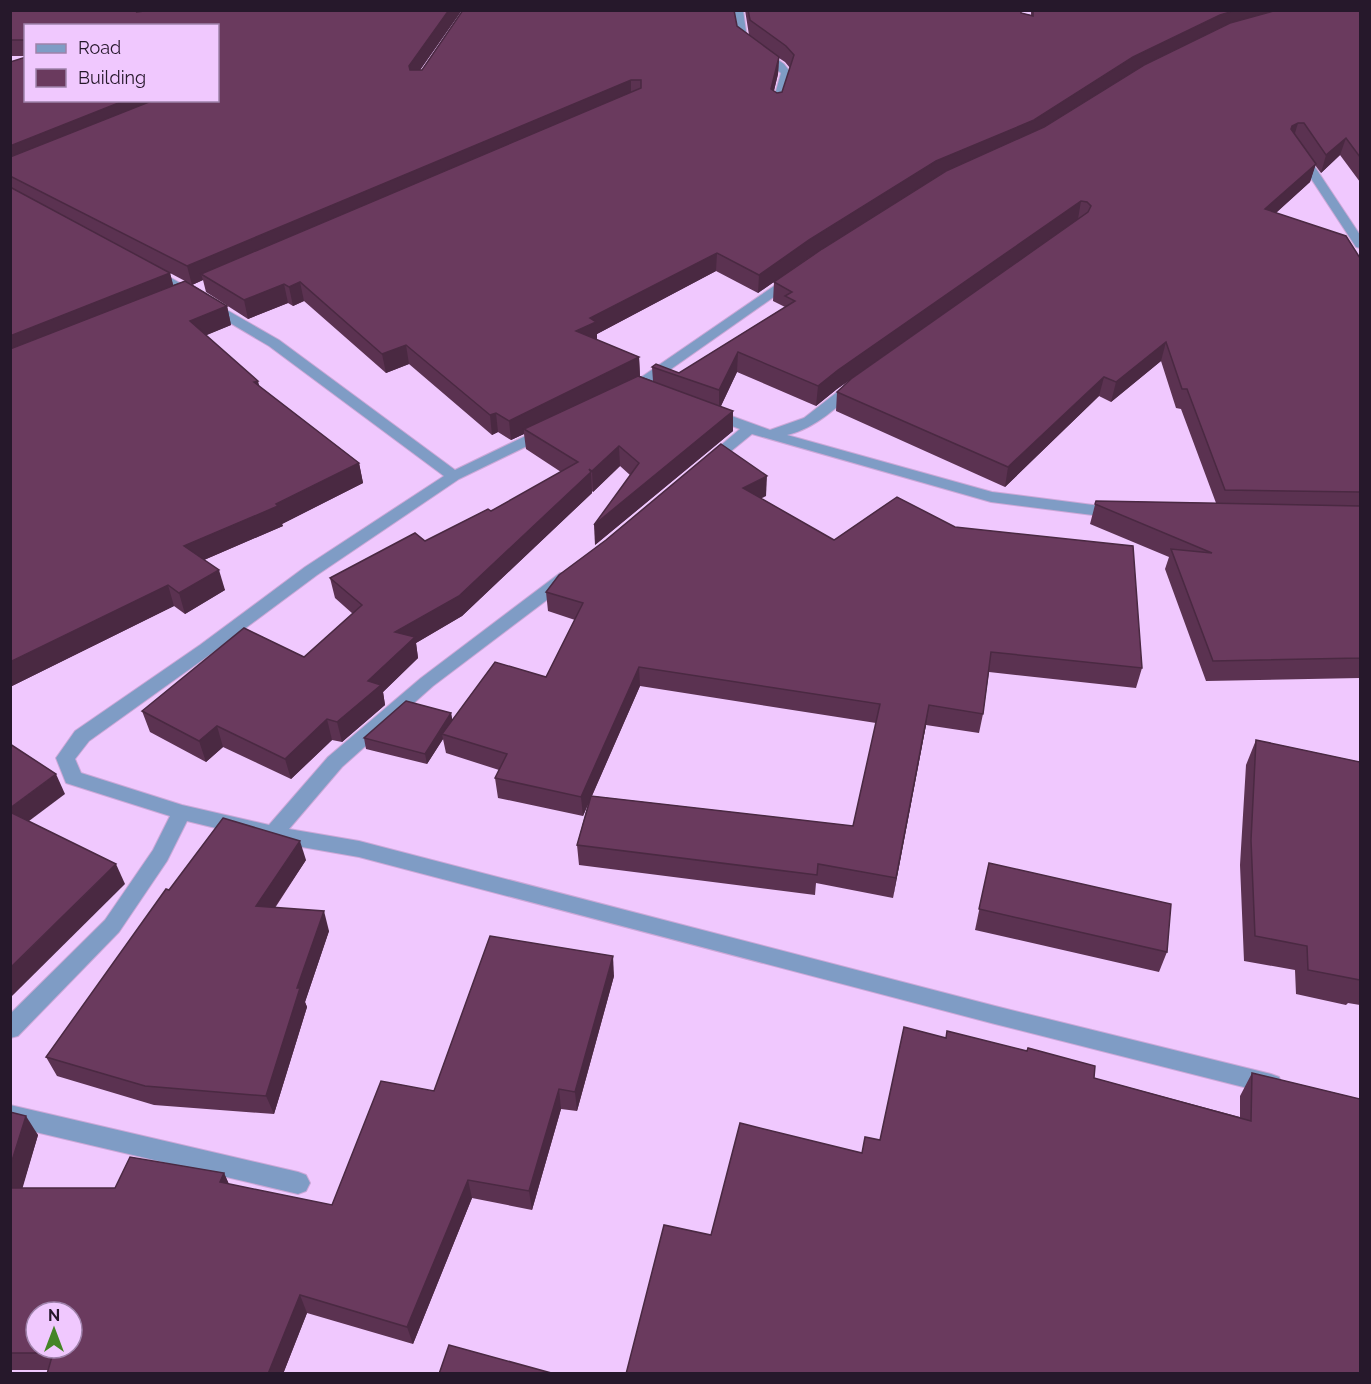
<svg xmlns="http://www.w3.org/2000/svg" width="1371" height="1384" font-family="Raleway,sans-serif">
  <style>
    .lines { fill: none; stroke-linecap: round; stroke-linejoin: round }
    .street-casing { stroke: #cca8d8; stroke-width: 2 }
    .street { fill: #7f9cc5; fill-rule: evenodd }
    .wall { fill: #5b3251; fill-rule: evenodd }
    .shaded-wall { fill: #4a2942 }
    .building { fill: #6a3a5e; stroke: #4a2942; stroke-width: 1.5; fill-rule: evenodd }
  </style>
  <rect width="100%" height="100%" fill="#f0c8fe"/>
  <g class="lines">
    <g class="street-casing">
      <g id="street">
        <polygon points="733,10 743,10 747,38 784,64 791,73 781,107 777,108 772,105 781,73 738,41"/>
        <polygon points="1299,148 1303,149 1360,235 1360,248 1356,247 1293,151"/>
        <polygon points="152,267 279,340 455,470 542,428 552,428 554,431 552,434 459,479 317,575 212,653 89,741 75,759 81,773 182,805 269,825 328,757 421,678 560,573 572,573 574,577 572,581 433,686 342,767 289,829 359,841 995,1006 1271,1074 1279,1077 1282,1084 1279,1091 1271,1094 995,1024 359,857 273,842 187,821 167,861 119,932 18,1036 10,1038 10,1014 105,920 153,850 170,816 66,783 56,758 75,731 200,645 305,567 444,476 269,346 147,274 146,271 147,268"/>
        <polygon points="793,273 799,277 798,280 634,395 624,395 622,392 624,389"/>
        <path d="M855 381 862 385 860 388C837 406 817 428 787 435L992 492 1116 508 1124 513 1116 518 991 502 752 434 714 465 709 467 701 462 740 429 705 416 703 413 705 410H715L770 430 804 418 850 382Z"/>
        <polygon points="10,1105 298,1172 306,1175 310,1183 306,1191 298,1194 10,1126"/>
      </g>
    </g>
    <use href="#street" class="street"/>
  </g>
  <g class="wall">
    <path d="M10 10H462L420 70 737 26 749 35 745 10H1021V13L1031 15V10H1360V182L1340 155 1321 173 1315 165 1310 182 1276 213 1360 258V678L1206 681 1165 569 1169 557 1090 524 1096 501 1216 503 1181 409 1176 408 1161 361 1111 402 1099 396 1005 487 836 411 837 392 972 294 837 389 816 406 737 372 721 406 733 431 595 545 630 475 620 466 593 492 592 491V493L462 616 416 643 418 658 383 692 385 705 342 742 332 740 291 779 223 747 206 762 150 732 142 711 304 657 353 614 335 598 330 578 425 541 491 511 561 472 526 449 524 434 511 440 498 432 492 435 409 364 386 373 304 301 293 306 288 303 248 319 206 292 203 280 192 285 186 281 227 306 231 325 206 335 260 387 359 463 363 483 282 524 283 526 204 560 225 590 185 614 174 606 10 687V62L218 100V26H26V56H10ZM779 58 785 62 790 68 782 92 777 93 774 91 778 74ZM819 251 774 282 773 301 785 307 679 373 652 367 653 381 640 376 639 357 597 340V334L716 271 758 293ZM170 273 185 281 173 285Z"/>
    <path d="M766 496 760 498 834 540 1142 668 1136 688 989 672 983 714 979 733 926 725 893 898 816 883 815 895 579 865 577 845 588 804 583 816 498 798 495 778 499 770 446 753 443 739 427 764 366 749 364 738 451 713 452 720 546 677 575 620 548 611 546 592ZM640 686 876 723 853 826 592 796Z"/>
    <polygon points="1256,740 1360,762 1360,1005 1348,1003 1346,1005 1296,994 1295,970 1244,961 1240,865 1246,765"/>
    <polygon points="306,860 275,908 329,931 305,1002 307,1007 274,1114 154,1105 57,1076 46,1057 169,890"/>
    <polygon points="989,863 1167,952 1159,972 975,930"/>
    <polygon points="614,976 577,1111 561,1109 532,1210 472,1198 413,1344 307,1313 283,1374 47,1374 48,1370 10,1370 10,1112 38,1135 22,1188 115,1188 224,1173 229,1184 332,1205 434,1091"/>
    <polygon points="1252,1073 1360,1099 711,1235 862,1153 880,1140 1094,1078 1240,1117 1240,1096"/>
  </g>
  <g class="shaded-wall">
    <polygon points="449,10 462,10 411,83 409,66"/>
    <polygon points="1237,10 1282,10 1031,137 934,179 808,258 758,293 759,275 809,240 936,161 1133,57 1220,15"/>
    <polygon points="779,57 778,74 770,106 771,89"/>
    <polygon points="631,80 631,97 201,274 203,280 192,285 187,266"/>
    <polygon points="126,100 174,100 10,166 10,146"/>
    <polygon points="1298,123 1293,140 1287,143 1292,126"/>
    <polygon points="1346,138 1340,155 1321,173 1326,155"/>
    <polygon points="1316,164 1310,182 1260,227 1265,209"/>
    <polygon points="1081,201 1078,219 837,389 816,406 818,386 838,370"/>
    <polygon points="717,253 716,271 597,334 597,341 576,331 590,318"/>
    <polygon points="170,273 175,292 10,358 10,336"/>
    <polygon points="300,282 304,301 293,306 289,287"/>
    <polygon points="284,284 288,303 248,319 244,300"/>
    <polygon points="227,306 231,325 195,340 190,321"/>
    <polygon points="1166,342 1161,361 1111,402 1116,382"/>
    <polygon points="406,345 409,364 386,373 382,354"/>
    <polygon points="738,352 737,372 719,410 719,390"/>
    <polygon points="639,357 640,377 524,429 524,434 511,440 509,421"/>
    <polygon points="1104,377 1099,396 1005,487 1008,467"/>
    <polygon points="258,381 263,400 254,382"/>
    <polygon points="733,411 733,431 595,545 594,525"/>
    <polygon points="496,413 498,432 492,435 490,415"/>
    <polygon points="619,446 620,466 593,492 592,471"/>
    <polygon points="359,463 363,483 282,524 283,526 190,566 184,546 276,504"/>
    <polygon points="591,472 592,493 462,616 416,643 418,658 383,692 385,705 342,742 337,722 368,681 395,632"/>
    <polygon points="767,476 766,496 742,508 743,488"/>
    <polygon points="219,570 225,590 185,614 179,593"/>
    <polygon points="168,585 174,606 10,687 10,662"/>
    <polygon points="639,667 640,686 583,816 581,797"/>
    <polygon points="929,705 926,725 893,898 896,878"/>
    <polygon points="451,713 453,723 442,734 443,739 427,764 425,754"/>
    <polygon points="327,719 332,740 291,779 285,759"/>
    <polygon points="217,726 223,747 206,762 199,741"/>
    <polygon points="56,774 65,794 17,830 10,817 10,808"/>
    <polygon points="300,841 306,860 262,926 256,906"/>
    <polygon points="116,864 125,884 10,998 10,968"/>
    <polygon points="324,911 329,931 305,1002 307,1007 274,1114 266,1096 297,988"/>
    <polygon points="613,956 614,976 577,1111 575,1092"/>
    <polygon points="559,1089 561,1109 532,1210 529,1191"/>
    <polygon points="26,1116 38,1135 17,1207 10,1198 10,1167"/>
    <polygon points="224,1173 232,1192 220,1182"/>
    <polygon points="468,1180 472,1198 413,1344 407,1327"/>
    <polygon points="300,1295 307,1313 283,1374 268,1374"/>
  </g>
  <g class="building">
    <polygon points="10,10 138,10 137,12 151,10 449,10 409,66 410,70 422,70 463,10 734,10 737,26 779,57 771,89 777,93 782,92 794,55 786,46 750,20 748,10 1021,10 1021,13 1033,16 1033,10 1237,10 1220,15 1133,57 1034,120 936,161 809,240 759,275 717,253 590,318 596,322 576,331 639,357 509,421 496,413 490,415 406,345 382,354 300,282 289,287 284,284 244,300 201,274 641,88 641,80 631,80 187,266 10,176 10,157 154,100 218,100 218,26 26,26 26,40 10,40"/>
    <polygon points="1277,10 1360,10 1360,157 1346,138 1326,155 1304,123 1298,123 1292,126 1291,129 1316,164 1265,209 1346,236 1360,258 1360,492 1225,490 1187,389 1182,389 1166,342 1116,382 1104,377 1008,467 837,392 851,379 1088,212 1091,206 1087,202 1081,201 838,370 818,386 738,352 719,390 652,367 656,364 679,373 795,301 785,296 792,292 774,282 822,249 946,171 1044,127 1144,65 1230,23"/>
    <polygon points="26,57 26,100 126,100 10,146 10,62"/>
    <polygon points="10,187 170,273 10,336"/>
    <polygon points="185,281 227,306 190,321 258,381 254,382 359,463 276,504 278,506 184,546 219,570 179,593 168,585 10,662 10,349"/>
    <polygon points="638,376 733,411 594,525 639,463 619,446 592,471 589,469 591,472 459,596 395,632 415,637 368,681 381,685 337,722 327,719 285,759 217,726 199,741 142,711 244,628 304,657 362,605 330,578 415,533 425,541 488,509 491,511 578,462 524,429"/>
    <polygon points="721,444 767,476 743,488 834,540 897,497 955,527 1133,546 1142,668 991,652 983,714 929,705 896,878 818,864 817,875 577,845 591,796 853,826 880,704 639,667 581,797 495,778 507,754 442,734 495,662 546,677 583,603 546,592 559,575 606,540"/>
    <polygon points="1096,501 1360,506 1360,658 1213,661 1171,549 1212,553 1095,504"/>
    <polygon points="406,701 451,713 425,754 364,738"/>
    <polygon points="1256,740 1360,762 1360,980 1308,970 1307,946 1255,936 1251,840"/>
    <polygon points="10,744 56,774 10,808"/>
    <polygon points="10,812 116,864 10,968"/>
    <polygon points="223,818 300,841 256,906 324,911 297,988 300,988 266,1096 145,1086 46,1057 166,889 169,890"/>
    <polygon points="989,863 1171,904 1167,952 979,909"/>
    <path d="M490 936 613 956 575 1092 559 1089 529 1191 468 1180 407 1327 300 1295 268 1374H47L53 1353H10V1188H115L130 1157 224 1173 220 1182 332 1205 381 1081 434 1091ZM36 1312H72V1348H36Z"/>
    <polygon points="904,1027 946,1038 947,1031 1027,1051 1028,1048 1095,1066 1094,1078 1251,1121 1252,1073 1360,1099 1360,1374 626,1374 664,1225 711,1235 740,1123 862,1153 865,1137 880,1140"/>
    <polygon points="10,1112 26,1116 10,1167"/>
    <polygon points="449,1345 555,1374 439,1374"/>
  </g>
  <rect width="1371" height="1384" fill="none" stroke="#26182b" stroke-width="24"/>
  <rect x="24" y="24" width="195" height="78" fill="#f0c8fe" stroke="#9f82aa" stroke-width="1.5"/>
  <rect x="36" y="44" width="30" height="9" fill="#7f9cc5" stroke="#9f82aa" stroke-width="1.5"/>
  <text x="78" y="54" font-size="18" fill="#26182b">Road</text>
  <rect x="36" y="69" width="30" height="18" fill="#6a3a5e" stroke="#9f82aa" stroke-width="1.5"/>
  <text x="78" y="84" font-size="18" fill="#26182b">Building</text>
  <g transform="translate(54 1330)"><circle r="28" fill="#f0c8fe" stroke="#9f82aa" stroke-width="1.5"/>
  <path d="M0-4.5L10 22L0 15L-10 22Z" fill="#448526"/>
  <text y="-9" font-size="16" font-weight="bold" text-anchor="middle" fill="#26182b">N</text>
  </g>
</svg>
